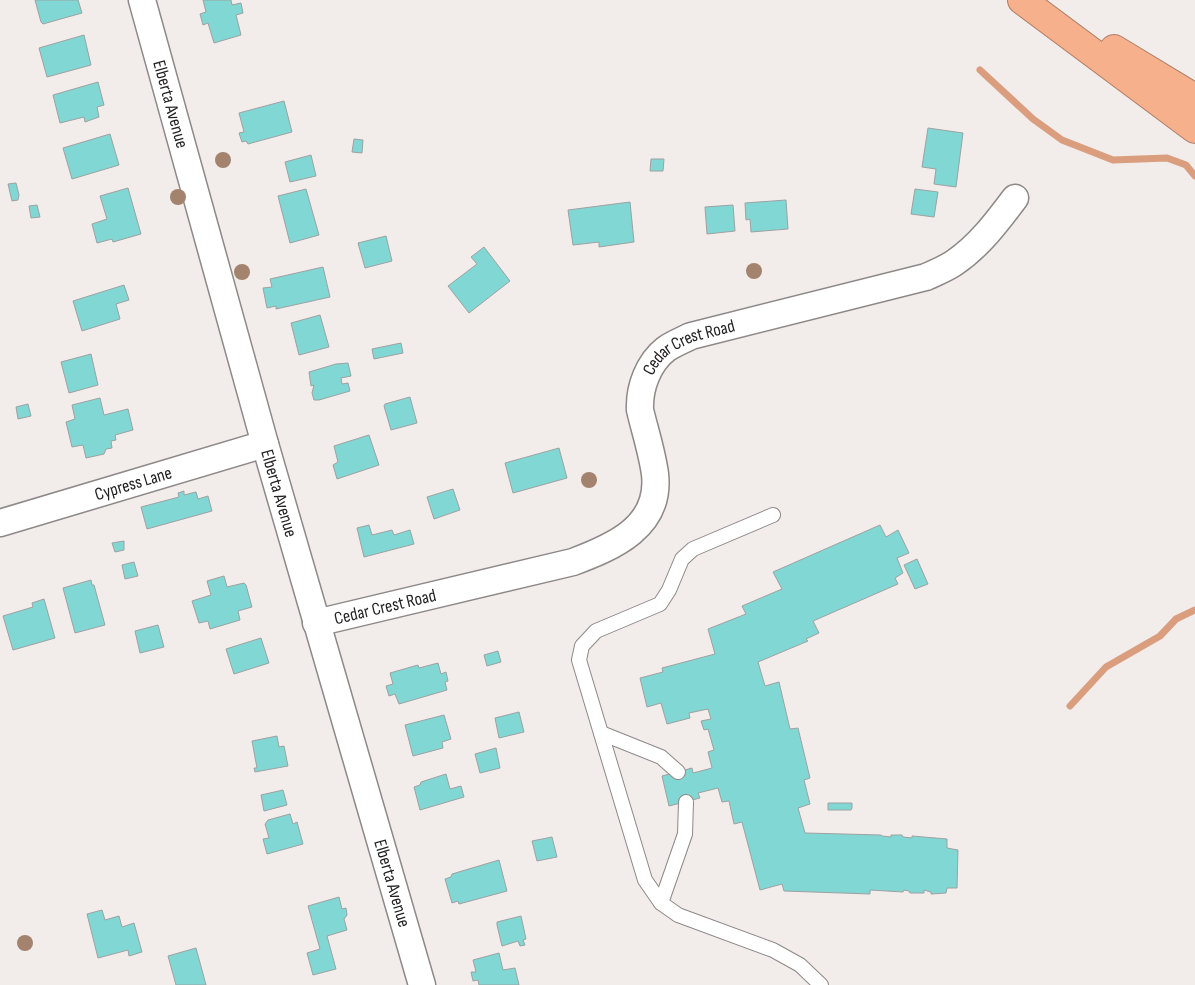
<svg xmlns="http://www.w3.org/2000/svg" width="1195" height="985" font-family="'Sofia Sans Condensed',sans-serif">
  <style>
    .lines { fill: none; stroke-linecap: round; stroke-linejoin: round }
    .stream { stroke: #da9e7f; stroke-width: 7 }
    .building { fill: #81d7d3; stroke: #9da2a2 }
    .service-casing { stroke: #8d8986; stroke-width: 16 }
    .minor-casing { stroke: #8d8986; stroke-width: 29 }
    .motorway-casing { stroke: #ad7e67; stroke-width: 30 }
    .service { stroke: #fff; stroke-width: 14 }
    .minor { stroke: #fff; stroke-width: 26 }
    .motorway { stroke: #f7b08c; stroke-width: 28 }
    .tree { fill: #a3826e }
    .labels { text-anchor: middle; stroke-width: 4; stroke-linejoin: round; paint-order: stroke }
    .street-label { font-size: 18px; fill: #242222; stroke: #fff }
  </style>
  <rect width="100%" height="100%" fill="#f2ecea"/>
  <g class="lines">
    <g class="stream">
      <polyline points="980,70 1033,119 1062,140 1113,160 1167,158 1186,165 1195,176"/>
      <polyline points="1070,706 1106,667 1160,636 1176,619 1195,610"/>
    </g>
  </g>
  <g class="building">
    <polygon points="35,0 78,0 82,13 43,24 41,22"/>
    <polygon points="203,0 231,0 232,5 241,3 243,13 236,15 241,35 214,43 208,23 203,25 200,14 206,12"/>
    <polygon points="84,35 91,65 47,77 39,48"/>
    <polygon points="98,82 104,105 97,107 99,117 85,122 84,117 60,123 53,95"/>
    <polygon points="284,101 292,132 248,144 246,141 242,142 239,133 244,132 239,113"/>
    <polygon points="928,128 963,133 956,187 934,184 936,169 922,167"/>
    <polygon points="110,134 119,165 72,179 63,148"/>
    <polygon points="354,139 363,140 362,153 352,152"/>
    <polygon points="311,155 316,176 290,182 285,162"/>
    <polygon points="651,159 664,159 663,171 650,171"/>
    <polygon points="16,183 19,195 18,200 12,201 8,184"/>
    <polygon points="128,188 141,234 113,242 112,239 97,243 92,224 107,219 100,196"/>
    <polygon points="306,189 319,235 290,243 278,196"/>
    <polygon points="915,189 938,192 934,217 911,214"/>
    <polygon points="786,200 788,229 751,232 750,219 746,220 745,203"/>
    <polygon points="630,202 634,242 599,247 599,242 573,245 568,210"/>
    <polygon points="37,205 40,217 31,218 29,206"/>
    <polygon points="733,205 735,231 707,234 705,207"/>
    <polygon points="386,236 392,261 365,268 358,243"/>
    <polygon points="484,247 510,281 469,313 448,286 477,264 471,257"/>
    <polygon points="323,267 330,297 276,309 276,306 267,308 263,288 272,287 270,279"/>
    <polygon points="124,285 129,300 116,304 120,319 82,331 73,301"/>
    <polygon points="320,315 329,347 299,355 291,323"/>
    <polygon points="401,343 403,353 374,359 372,349"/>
    <polygon points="91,354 98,385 69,393 61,362"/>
    <polygon points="348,363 351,376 341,378 342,384 348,383 350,391 319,400 314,400 312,393 314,385 311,386 309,372 336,364"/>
    <polygon points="410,397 417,423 391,430 384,406 385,404"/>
    <polygon points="100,398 104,415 128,409 133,430 115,435 116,440 111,441 112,448 106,449 104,454 86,458 83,445 72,447 66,422 75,419 72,405"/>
    <polygon points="28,404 31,416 18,419 16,407"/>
    <polygon points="369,435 379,465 337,479 333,465 338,462 334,446"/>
    <polygon points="559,448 567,478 513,493 505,463"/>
    <polygon points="453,489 460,510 434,519 427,497"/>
    <polygon points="184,491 184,495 196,492 198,499 208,496 212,511 147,529 141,507 179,497 178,493"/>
    <polygon points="369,525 372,535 392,530 394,535 410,530 414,544 364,557 357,528"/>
    <polygon points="880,525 886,537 898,530 909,553 897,558 903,573 895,578 898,584 813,621 819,633 806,639 808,641 758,662 765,686 779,682 790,729 798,728 810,778 804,780 810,804 798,808 805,833 881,835 882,836 891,837 891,835 902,835 903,837 912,838 912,836 947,839 947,848 958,850 957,888 947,888 946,893 931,894 931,892 924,890 924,893 910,893 909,891 904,890 903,892 870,890 870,894 784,891 782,884 760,890 742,822 734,824 729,801 722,802 718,788 698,793 700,798 669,806 662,776 692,768 693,773 712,768 708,752 714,750 708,729 704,730 701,721 711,719 708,709 689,713 690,718 667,724 661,703 647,707 640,678 663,672 662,668 715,654 708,629 746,614 742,606 782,589 773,572"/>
    <polygon points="124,541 124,550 115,552 112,543"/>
    <polygon points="917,559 928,584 915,589 904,565"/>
    <polygon points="134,562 138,576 125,579 122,565"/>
    <polygon points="224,576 227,587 244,583 246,585 252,607 238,611 240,620 210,629 208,621 199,623 192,601 211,595 207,581"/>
    <polygon points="91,580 92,585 94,585 105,625 75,633 63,588"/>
    <polygon points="44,599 55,638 13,650 3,616 33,607 32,603"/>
    <polygon points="158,625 164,647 140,653 135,631"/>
    <polygon points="261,638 269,663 234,674 226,649"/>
    <polygon points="498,651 501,662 487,666 484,655"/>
    <polygon points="438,663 441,674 446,672 448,681 445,682 447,690 399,704 395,694 389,696 386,686 393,684 390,673 418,665 419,668"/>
    <polygon points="519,712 524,732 499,738 495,718"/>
    <polygon points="444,715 451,739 442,742 443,748 413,756 405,725"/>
    <polygon points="277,736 279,747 284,746 288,766 255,772 254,768 257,768 252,741"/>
    <polygon points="496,748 500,768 480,773 475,754"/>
    <polygon points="446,774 450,789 461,786 464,797 420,810 414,787 420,785 421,782"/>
    <polygon points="283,790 287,805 264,811 261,795"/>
    <polygon points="828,803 852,803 852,808 851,810 828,810"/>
    <polygon points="290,814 293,824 297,822 303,844 267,854 263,839 269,838 265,824 268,820"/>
    <polygon points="552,837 557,857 537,861 532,841"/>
    <polygon points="499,860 507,891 459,904 458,901 452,903 445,879 451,877 452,874"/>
    <polygon points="339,897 342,909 346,908 347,915 344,919 347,930 327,936 336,969 313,975 307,953 320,949 308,906"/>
    <polygon points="102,910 105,920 119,916 122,927 134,923 142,952 129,956 128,950 98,958 87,914"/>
    <polygon points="521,916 526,939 523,940 525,945 520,946 518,941 502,946 497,925 497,922"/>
    <polygon points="196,948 206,985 176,985 168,956"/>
    <polygon points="499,953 503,970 515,968 519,985 479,985 478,980 473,981 471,972 476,972 473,960"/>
  </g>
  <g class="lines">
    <g class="service-casing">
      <g id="service">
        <polyline points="773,515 693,549 682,559 669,590 660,604 596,631 582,646 579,660 645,880 661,903 678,915 773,950 800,965 821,985"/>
        <polyline points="601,733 661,757 678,772"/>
        <polyline points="661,903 685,834 686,802"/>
      </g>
    </g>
    <g class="minor-casing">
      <g id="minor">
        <path id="s1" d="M142 0 265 444 422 985"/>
        <path id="s2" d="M0 523 265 444"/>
        <path id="s3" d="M316 623 573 562C613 547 661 527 655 474 652 452 645 431 640 410 639 388 648 363 666 349 673 344 683 340 691 336L926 277C935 273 945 269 954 263 979 246 997 222 1015 198"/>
      </g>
    </g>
    <g class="motorway-casing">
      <g id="motorway">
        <polyline points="1022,0 1195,129"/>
        <polyline points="1114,49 1195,98"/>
      </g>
    </g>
    <use href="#service" class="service"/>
    <use href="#minor" class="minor"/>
    <use href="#motorway" class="motorway"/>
  </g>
  <g class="tree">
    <circle cx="223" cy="160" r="8"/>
    <circle cx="178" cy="197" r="8"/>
    <circle cx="754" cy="271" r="8"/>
    <circle cx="242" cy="272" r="8"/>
    <circle cx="589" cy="480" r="8"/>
    <circle cx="25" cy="943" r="8"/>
  </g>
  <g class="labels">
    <g class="street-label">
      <text dy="6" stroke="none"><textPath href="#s1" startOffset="108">Elberta Avenue</textPath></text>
      <text dy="6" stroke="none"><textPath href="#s3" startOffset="551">Cedar Crest Road</textPath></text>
      <text dy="6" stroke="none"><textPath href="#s2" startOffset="139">Cypress Lane</textPath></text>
      <text dy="6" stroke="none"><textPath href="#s1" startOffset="512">Elberta Avenue</textPath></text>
      <text dy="6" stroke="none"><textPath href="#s3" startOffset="71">Cedar Crest Road</textPath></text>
      <text dy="6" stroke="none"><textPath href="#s1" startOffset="918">Elberta Avenue</textPath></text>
    </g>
  </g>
</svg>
